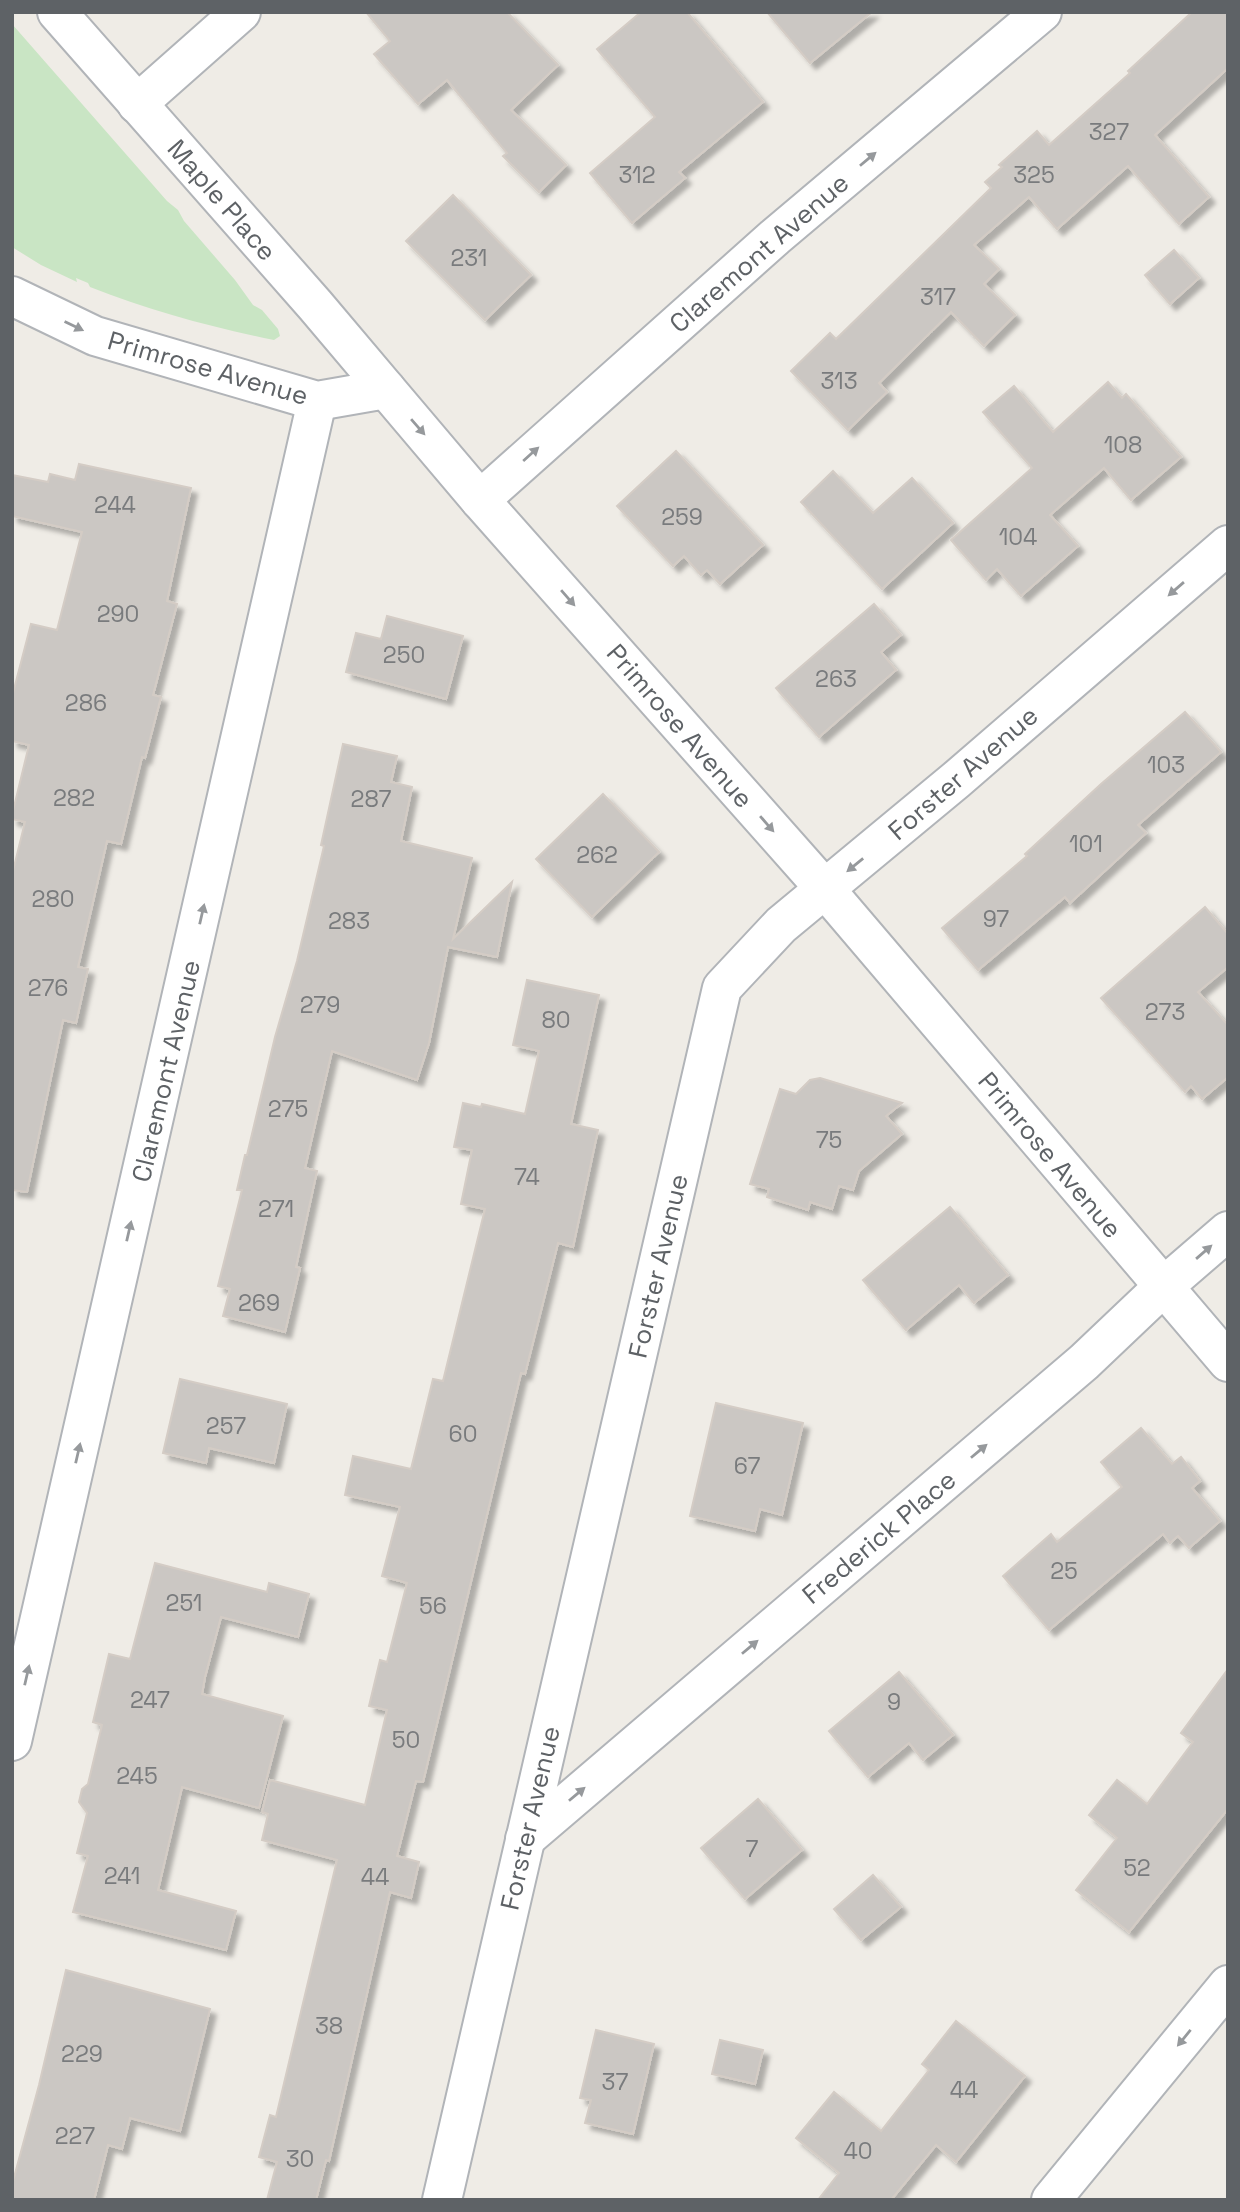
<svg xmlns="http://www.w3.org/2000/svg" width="1240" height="2212" font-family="'Space Grotesk',sans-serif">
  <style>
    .green { fill: #c9e5c4 }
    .building { fill: #cbc7c3; stroke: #d4ccc5; stroke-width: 2; filter: url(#shadow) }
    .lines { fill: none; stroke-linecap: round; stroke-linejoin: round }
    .street-casing { stroke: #b1b4b8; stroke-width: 42 }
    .street { stroke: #fff; stroke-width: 38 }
    .oneway { fill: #96999c }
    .labels { text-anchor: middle; stroke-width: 5; stroke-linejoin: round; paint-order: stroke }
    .number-label { font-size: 23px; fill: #797b7d }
    .street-label { font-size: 26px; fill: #5e6266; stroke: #fff }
  </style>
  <defs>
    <filter id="shadow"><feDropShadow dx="6" dy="6" stdDeviation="2" flood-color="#0004"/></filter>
  </defs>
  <rect width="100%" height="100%" fill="#efece6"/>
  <path class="green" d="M12 24 167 201 178 210 184 221 235 280 253 305 262 310 278 329 280 336 274 340C211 327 150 311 90 287L88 283 76 278 77 282 41 265 12 247Z"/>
  <g class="building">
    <polygon points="366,12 507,12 558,65 511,110 566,165 539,192 503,156 507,153 447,80 418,104 374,54 390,41"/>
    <polygon points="641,12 687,12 763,102 679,172 685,178 632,223 590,173 655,117 597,49"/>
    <polygon points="767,12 872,12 810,63"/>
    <polygon points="1192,12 1228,12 1228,68 1155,135 1209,197 1179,224 1128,166 1057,229 1029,197 974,245 999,269 984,284 1015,315 984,346 951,312 879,383 887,392 848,430 791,371 830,333 836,339 991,188 985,182 1002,167 999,165 1037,131 1049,145 1130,73 1128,71"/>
    <polygon points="453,195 531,275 485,320 406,241"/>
    <polygon points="1174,250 1199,278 1170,304 1145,275"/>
    <polygon points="1108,382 1122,398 1126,394 1181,457 1131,500 1104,468 1050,515 1078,546 1021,596 997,569 986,580 951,540 1032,468 983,412 1014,386 1053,432"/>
    <polygon points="676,451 763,545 720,584 707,570 701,575 684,556 673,566 617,506"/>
    <polygon points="79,464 191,488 167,601 177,604 153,695 161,697 145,758 142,757 121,844 107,841 78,967 88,969 76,1023 63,1020 27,1192 12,1190 12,875 25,822 12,819 12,815 29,745 12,741 12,697 31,624 57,630 82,532 12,516 12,475 48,482 50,474 75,480"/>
    <polygon points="833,471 873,513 912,478 953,523 882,589 801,502"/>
    <polygon points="874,604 901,635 881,652 896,670 819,737 776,688"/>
    <polygon points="387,616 463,636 446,699 346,672 356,633 381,639"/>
    <polygon points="1185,712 1221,752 1138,825 1146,833 1070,903 1065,897 978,970 942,928 1027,856 1025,854 1101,784"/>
    <polygon points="343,744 397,756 391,782 412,787 401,841 472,858 453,939 512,882 497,957 448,947 429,1043 417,1080 332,1051 305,1168 317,1171 296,1267 300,1268 285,1332 223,1316 230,1289 218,1286 242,1190 237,1190 245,1155 247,1155 275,1037 297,961 324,846 321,845"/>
    <polygon points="603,794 659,852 592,917 536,859"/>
    <polygon points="1205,907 1228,934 1228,967 1198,992 1228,1025 1228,1077 1202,1099 1191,1086 1185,1092 1101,998"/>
    <polygon points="527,980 599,995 571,1124 598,1130 573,1247 558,1243 525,1374 521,1373 423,1782 416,1781 397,1856 419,1862 411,1898 390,1892 329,2161 326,2160 316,2200 267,2200 277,2162 259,2157 270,2115 276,2117 337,1860 262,1840 268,1814 262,1812 270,1780 365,1805 387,1710 369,1706 380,1660 387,1662 407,1583 382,1576 400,1507 345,1495 353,1456 411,1469 433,1379 443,1381 485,1209 461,1204 472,1150 454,1147 463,1103 481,1107 482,1104 525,1114 539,1051 513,1045"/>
    <polygon points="820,1078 902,1103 886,1116 902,1134 859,1171 853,1190 839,1186 832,1209 810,1202 808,1210 767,1197 769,1189 750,1184 780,1089 796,1094 810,1080"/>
    <polygon points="950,1207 1008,1275 974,1303 959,1285 906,1330 863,1280"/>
    <polygon points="180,1379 287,1404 274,1463 209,1448 206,1463 163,1453"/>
    <polygon points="716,1403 803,1423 782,1515 760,1509 755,1531 690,1516"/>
    <polygon points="1141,1428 1172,1464 1181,1457 1200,1481 1192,1488 1220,1521 1189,1548 1178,1536 1170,1543 1163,1534 1049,1630 1003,1576 1051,1534 1057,1542 1122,1487 1101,1462"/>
    <polygon points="155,1563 267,1592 269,1583 309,1594 298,1637 221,1617 205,1677 202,1694 283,1716 259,1808 182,1787 158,1890 236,1911 226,1950 73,1912 88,1856 77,1853 87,1813 79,1802 82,1789 88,1784 102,1725 93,1722 109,1654 130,1659"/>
    <polygon points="1228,1669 1228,1809 1129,1932 1076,1890 1117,1838 1089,1815 1117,1780 1147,1804 1193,1742 1181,1733"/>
    <polygon points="899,1672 953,1735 923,1760 909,1743 868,1777 829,1731"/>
    <polygon points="758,1799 802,1850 745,1899 701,1848"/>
    <polygon points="873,1875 901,1907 861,1940 834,1909"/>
    <polygon points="66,1970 210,2009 180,2131 130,2118 122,2149 108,2145 94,2200 12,2200 12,2185 39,2085"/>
    <polygon points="956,2021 1025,2076 956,2162 936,2145 891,2200 818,2200 839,2173 796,2138 834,2092 881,2131 929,2070 922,2064"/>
    <polygon points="596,2030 654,2044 633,2134 585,2123 591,2100 580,2098"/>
    <polygon points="720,2040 763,2050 755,2084 712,2074"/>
  </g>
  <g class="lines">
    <g class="street-casing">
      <g id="street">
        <polyline points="57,12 315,305 386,389"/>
        <polyline points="137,104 241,12"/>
        <polyline points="12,296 95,336 317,401 386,389 480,500 825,889 1228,1362"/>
        <polyline points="480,500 775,237 1042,12"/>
        <polyline points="12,1741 317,401"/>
        <polyline points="525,1839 1084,1362 1163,1287 1228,1231"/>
        <polyline points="442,2200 722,988 781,925 956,780 1228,545"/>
        <polyline points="1051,2200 1228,1985"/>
      </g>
    </g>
    <use href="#street" class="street"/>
  </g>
  <defs><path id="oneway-solid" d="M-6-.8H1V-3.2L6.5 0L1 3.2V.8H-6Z" transform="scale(1.75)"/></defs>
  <g class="oneway">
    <use href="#oneway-solid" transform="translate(868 159) rotate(-40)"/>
    <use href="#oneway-solid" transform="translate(74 326) rotate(26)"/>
    <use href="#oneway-solid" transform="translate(418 427) rotate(49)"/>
    <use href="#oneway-solid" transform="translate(531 454) rotate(-42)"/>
    <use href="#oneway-solid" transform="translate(1176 589) rotate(139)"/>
    <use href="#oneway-solid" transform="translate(568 598) rotate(49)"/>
    <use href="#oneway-solid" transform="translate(767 824) rotate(49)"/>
    <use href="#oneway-solid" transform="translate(855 865) rotate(141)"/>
    <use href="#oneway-solid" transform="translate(202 914) rotate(-77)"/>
    <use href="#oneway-solid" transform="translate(129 1231) rotate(-77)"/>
    <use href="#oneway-solid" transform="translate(1204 1252) rotate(-41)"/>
    <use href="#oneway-solid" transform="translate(979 1451) rotate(-40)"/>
    <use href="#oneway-solid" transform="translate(78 1453) rotate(-77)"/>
    <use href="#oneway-solid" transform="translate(750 1647) rotate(-40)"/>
    <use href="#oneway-solid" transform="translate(27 1675) rotate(-77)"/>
    <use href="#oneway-solid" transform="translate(577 1794) rotate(-40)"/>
    <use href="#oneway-solid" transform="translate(1184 2038) rotate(129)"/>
  </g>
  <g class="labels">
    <g class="number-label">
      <text x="1109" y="140">327</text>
      <text x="637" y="183">312</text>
      <text x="1034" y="183">325</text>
      <text x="469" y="266">231</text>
      <text x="938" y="305">317</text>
      <text x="839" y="389">313</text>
      <text x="1123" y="453">108</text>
      <text x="115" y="513">244</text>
      <text x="682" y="525">259</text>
      <text x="1018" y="545">104</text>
      <text x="118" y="622">290</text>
      <text x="404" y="663">250</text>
      <text x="836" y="687">263</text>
      <text x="86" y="711">286</text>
      <text x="1166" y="773">103</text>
      <text x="74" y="806">282</text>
      <text x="371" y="807">287</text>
      <text x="1086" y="852">101</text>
      <text x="597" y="863">262</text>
      <text x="53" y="907">280</text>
      <text x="996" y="927">97</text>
      <text x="349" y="929">283</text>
      <text x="48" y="996">276</text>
      <text x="320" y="1013">279</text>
      <text x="1165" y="1020">273</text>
      <text x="556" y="1028">80</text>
      <text x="288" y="1117">275</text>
      <text x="829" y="1148">75</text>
      <text x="527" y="1185">74</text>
      <text x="276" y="1217">271</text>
      <text x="259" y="1311">269</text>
      <text x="226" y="1434">257</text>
      <text x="463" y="1442">60</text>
      <text x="747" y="1474">67</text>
      <text x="1064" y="1579">25</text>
      <text x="184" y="1611">251</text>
      <text x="433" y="1614">56</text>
      <text x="150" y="1708">247</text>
      <text x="894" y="1710">9</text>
      <text x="406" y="1748">50</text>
      <text x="137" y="1784">245</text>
      <text x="752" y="1857">7</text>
      <text x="1137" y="1876">52</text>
      <text x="122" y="1884">241</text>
      <text x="375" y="1885">44</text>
      <text x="329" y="2034">38</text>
      <text x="82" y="2062">229</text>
      <text x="615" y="2090">37</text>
      <text x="964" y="2098">44</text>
      <text x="75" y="2144">227</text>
      <text x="858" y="2159">40</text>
      <text x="300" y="2167">30</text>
    </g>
    <g class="street-label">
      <text transform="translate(222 200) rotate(49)" y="9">Maple Place</text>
      <text transform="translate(759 253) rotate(-41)" y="9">Claremont Avenue</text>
      <text transform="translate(208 368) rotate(16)" y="9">Primrose Avenue</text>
      <text transform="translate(680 726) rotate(49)" y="9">Primrose Avenue</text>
      <text transform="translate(963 773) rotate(-41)" y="9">Forster Avenue</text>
      <text transform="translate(166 1071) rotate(-77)" y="9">Claremont Avenue</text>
      <text transform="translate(1050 1155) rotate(50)" y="9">Primrose Avenue</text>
      <text transform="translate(658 1266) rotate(-77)" y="9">Forster Avenue</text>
      <text transform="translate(879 1537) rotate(-40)" y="9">Frederick Place</text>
      <text transform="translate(530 1818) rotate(-77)" y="9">Forster Avenue</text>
    </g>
  </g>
  <rect width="1240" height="2212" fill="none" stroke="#5e6266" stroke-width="28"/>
</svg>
